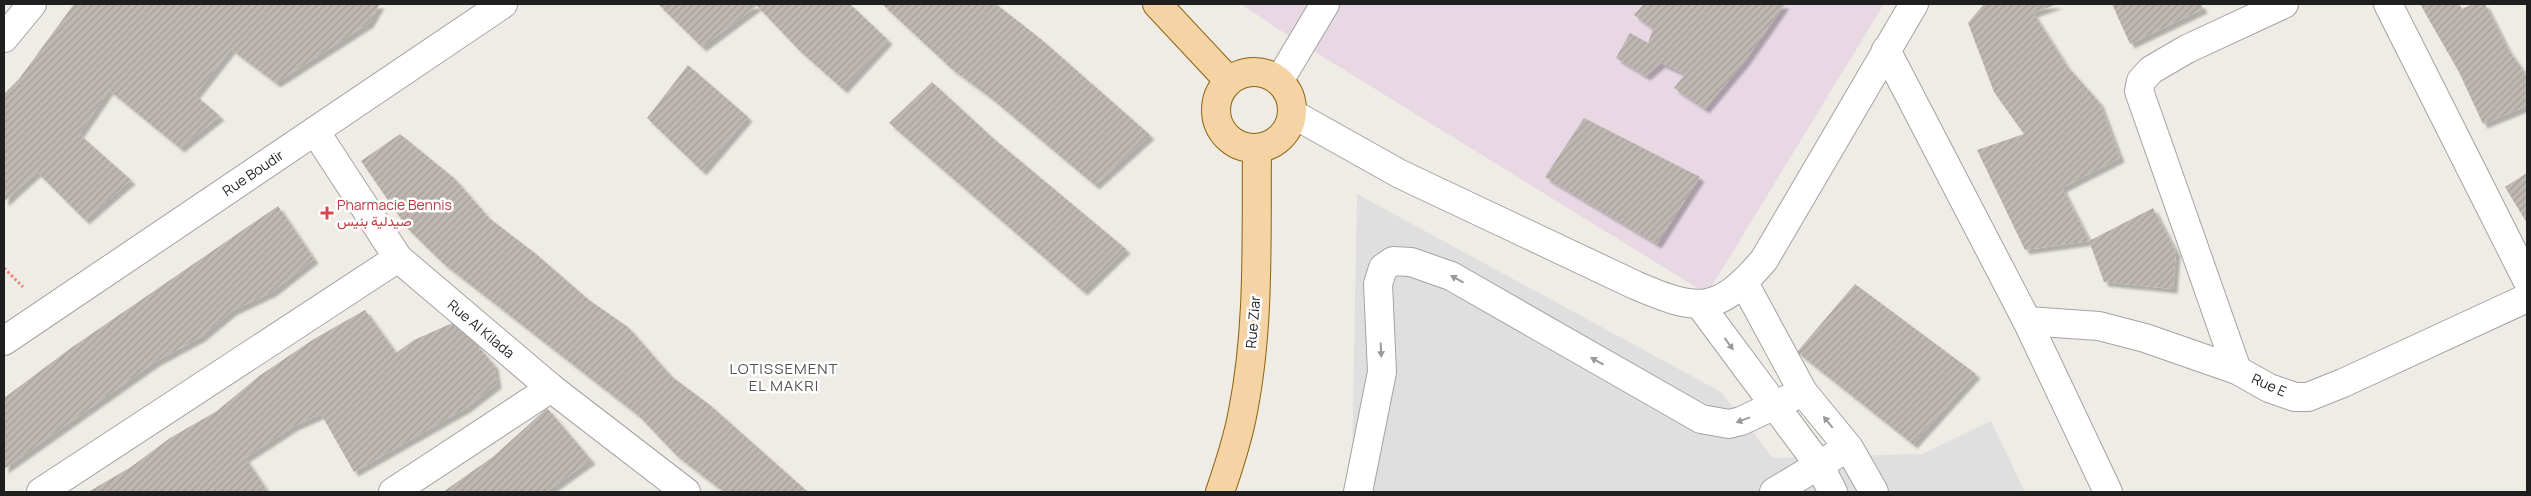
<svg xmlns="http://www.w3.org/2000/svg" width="2531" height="496" font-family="Manrope,Vazirmatn,sans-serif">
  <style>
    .industrial { fill: #e7d8e4 }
    .parking { fill: #dfdfdf }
    .building { fill: url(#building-hatch); filter: url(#shadow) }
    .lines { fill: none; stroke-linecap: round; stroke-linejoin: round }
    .minor-casing { stroke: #a3a3a3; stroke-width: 30 }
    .major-casing { stroke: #8d640c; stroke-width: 30 }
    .path { stroke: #ef8577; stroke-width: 3; stroke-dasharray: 2.5 2.5; stroke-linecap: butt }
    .minor { stroke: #fff; stroke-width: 28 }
    .major { stroke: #f4d3a5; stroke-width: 28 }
    .oneway { fill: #9a9a9a }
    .health-dot { fill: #e0444e; stroke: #fff; stroke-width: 2 }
    .labels { text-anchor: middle; stroke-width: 5; stroke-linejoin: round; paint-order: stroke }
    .street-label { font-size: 14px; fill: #1f1f1f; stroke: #fff }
    .health-label { font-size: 14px; fill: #be3a42; stroke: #fff; text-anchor: start }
    .neighbourhood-label { font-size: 15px; letter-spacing: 1px; fill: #525252; stroke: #fff }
  </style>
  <defs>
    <pattern id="building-hatch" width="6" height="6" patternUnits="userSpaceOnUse" patternTransform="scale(1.25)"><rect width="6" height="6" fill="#bfb8b2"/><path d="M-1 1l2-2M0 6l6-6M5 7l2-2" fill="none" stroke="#a49e99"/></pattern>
    <filter id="shadow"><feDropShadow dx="4.5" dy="4.5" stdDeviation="1" flood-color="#0004"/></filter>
  </defs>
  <rect width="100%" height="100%" fill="#efece6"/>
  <polygon class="industrial" points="1241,4 1884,4 1707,294 1278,29"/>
  <polygon class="parking" points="1357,194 1721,392 1773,458 1922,454 1991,421 2025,492 1345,492 1352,465"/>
  <g class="building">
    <polygon points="74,4 380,4 369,23 276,83 231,49 195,95 220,116 180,148 109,90 79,134 131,180 85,220 37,172 4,202 4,94 19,79"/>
    <polygon points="658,4 850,4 888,40 843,89 800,51 757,6 702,47"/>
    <polygon points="882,4 996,4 1042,40 1150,135 1095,185 990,97 952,69"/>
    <polygon points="1644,4 1785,4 1745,61 1705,109 1674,88 1685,74 1661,63 1646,76 1616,58 1630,33 1648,43 1653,29 1634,15"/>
    <polygon points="1984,4 2058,4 2033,13 2066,65 2099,102 2120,158 2062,188 2089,241 2025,250 1977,150 2024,134 1994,92 1968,23"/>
    <polygon points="2112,4 2201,4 2203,9 2130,44"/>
    <polygon points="2420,4 2459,4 2462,9 2473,4 2485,4 2507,48 2527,76 2527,106 2483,124 2459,72"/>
    <polygon points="688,65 748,117 702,171 647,118"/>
    <polygon points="932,82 994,139 1126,249 1083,291 889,123"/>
    <polygon points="1584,118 1700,177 1657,244 1545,177"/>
    <polygon points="400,134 454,178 489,218 536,254 589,300 628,327 671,376 710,405 808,492 724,492 676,455 638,415 444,264 408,229 361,161"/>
    <polygon points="2527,173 2527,223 2505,187"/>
    <polygon points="278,206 314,259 272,292 232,311 201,337 155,362 4,469 4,398 71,348"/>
    <polygon points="2153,208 2176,252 2173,289 2104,282 2089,241"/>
    <polygon points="1855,284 1976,374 1913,444 1797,352"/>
    <polygon points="365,310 396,353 414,340 457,321 494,365 497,384 466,408 354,472 321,414 294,426 245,458 268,492 88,492 131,467 170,438 217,411 259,376 314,339"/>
    <polygon points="547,408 591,460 546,492 443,492 494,456"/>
  </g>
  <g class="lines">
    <g class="minor-casing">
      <g id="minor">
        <polyline points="2388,4 2527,280"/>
        <polyline points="4,38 32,4"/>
        <polyline points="1886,50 2027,321 2108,492"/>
        <polyline points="1279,81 1325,4"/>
        <path d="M1293 114 1400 174 1635 285C1698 312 1717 315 1764 260L1914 4"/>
        <polyline points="315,131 398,258 551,388 686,492"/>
        <polyline points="1744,283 1803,392 1849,448 1874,492"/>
        <polyline points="1700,305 1819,465 1833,492"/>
        <polyline points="2027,321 2099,326 2145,338 2237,370 2269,388 2295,397 2308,397 2343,383 2527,298"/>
        <polyline points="4,341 503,4"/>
        <polyline points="2237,370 2139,91 2141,81 2151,70 2187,49 2284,4"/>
        <polyline points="41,492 398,258"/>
        <polyline points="393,492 551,388"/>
        <polyline points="1358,492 1382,372 1378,284 1383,268 1393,261 1411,262 1451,276 1701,419 1729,424 1741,421 1803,392"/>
        <polyline points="1774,492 1834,456"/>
      </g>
    </g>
    <g class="major-casing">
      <g id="major">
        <polyline points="1157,4 1229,81"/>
        <circle cx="1254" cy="110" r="38"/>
        <path d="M1220 492C1229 466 1238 439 1243 411 1260 325 1256 236 1257 148"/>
      </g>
    </g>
    <polyline class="path" points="4,268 23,287"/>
    <use href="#minor" class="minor"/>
    <use href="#major" class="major"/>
  </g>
  <defs><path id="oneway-solid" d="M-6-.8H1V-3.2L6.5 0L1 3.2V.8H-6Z" transform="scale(1.25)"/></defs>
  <g class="oneway">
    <use href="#oneway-solid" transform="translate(1457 279) rotate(-151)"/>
    <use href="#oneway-solid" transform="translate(1729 344) rotate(54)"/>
    <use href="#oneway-solid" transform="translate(1381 350) rotate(87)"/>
    <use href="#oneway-solid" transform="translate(1597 361) rotate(-151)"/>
    <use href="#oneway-solid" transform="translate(1743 420) rotate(160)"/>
    <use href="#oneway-solid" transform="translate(1828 422) rotate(-129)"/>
  </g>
  <path class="health-dot" d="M324.5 205.5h5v5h5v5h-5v5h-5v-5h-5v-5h5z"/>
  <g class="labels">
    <g class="street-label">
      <text transform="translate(253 173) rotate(-34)" y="5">Rue Boudir</text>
      <text transform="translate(1253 322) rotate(-85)" y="5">Rue Ziar</text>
      <text transform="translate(481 329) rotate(40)" y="5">Rue Al Kilada</text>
      <text transform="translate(2269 385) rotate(24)" y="5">Rue E</text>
    </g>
    <g class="health-label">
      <text x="337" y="210">Pharmacie Bennis<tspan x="337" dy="16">صيدلية بنيس</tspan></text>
    </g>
    <g class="neighbourhood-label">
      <text x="784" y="374">LOTISSEMENT<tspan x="784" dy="17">EL MAKRI</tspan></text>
    </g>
  </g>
  <rect width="2531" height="496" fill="none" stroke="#1f1f1f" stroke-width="10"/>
</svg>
